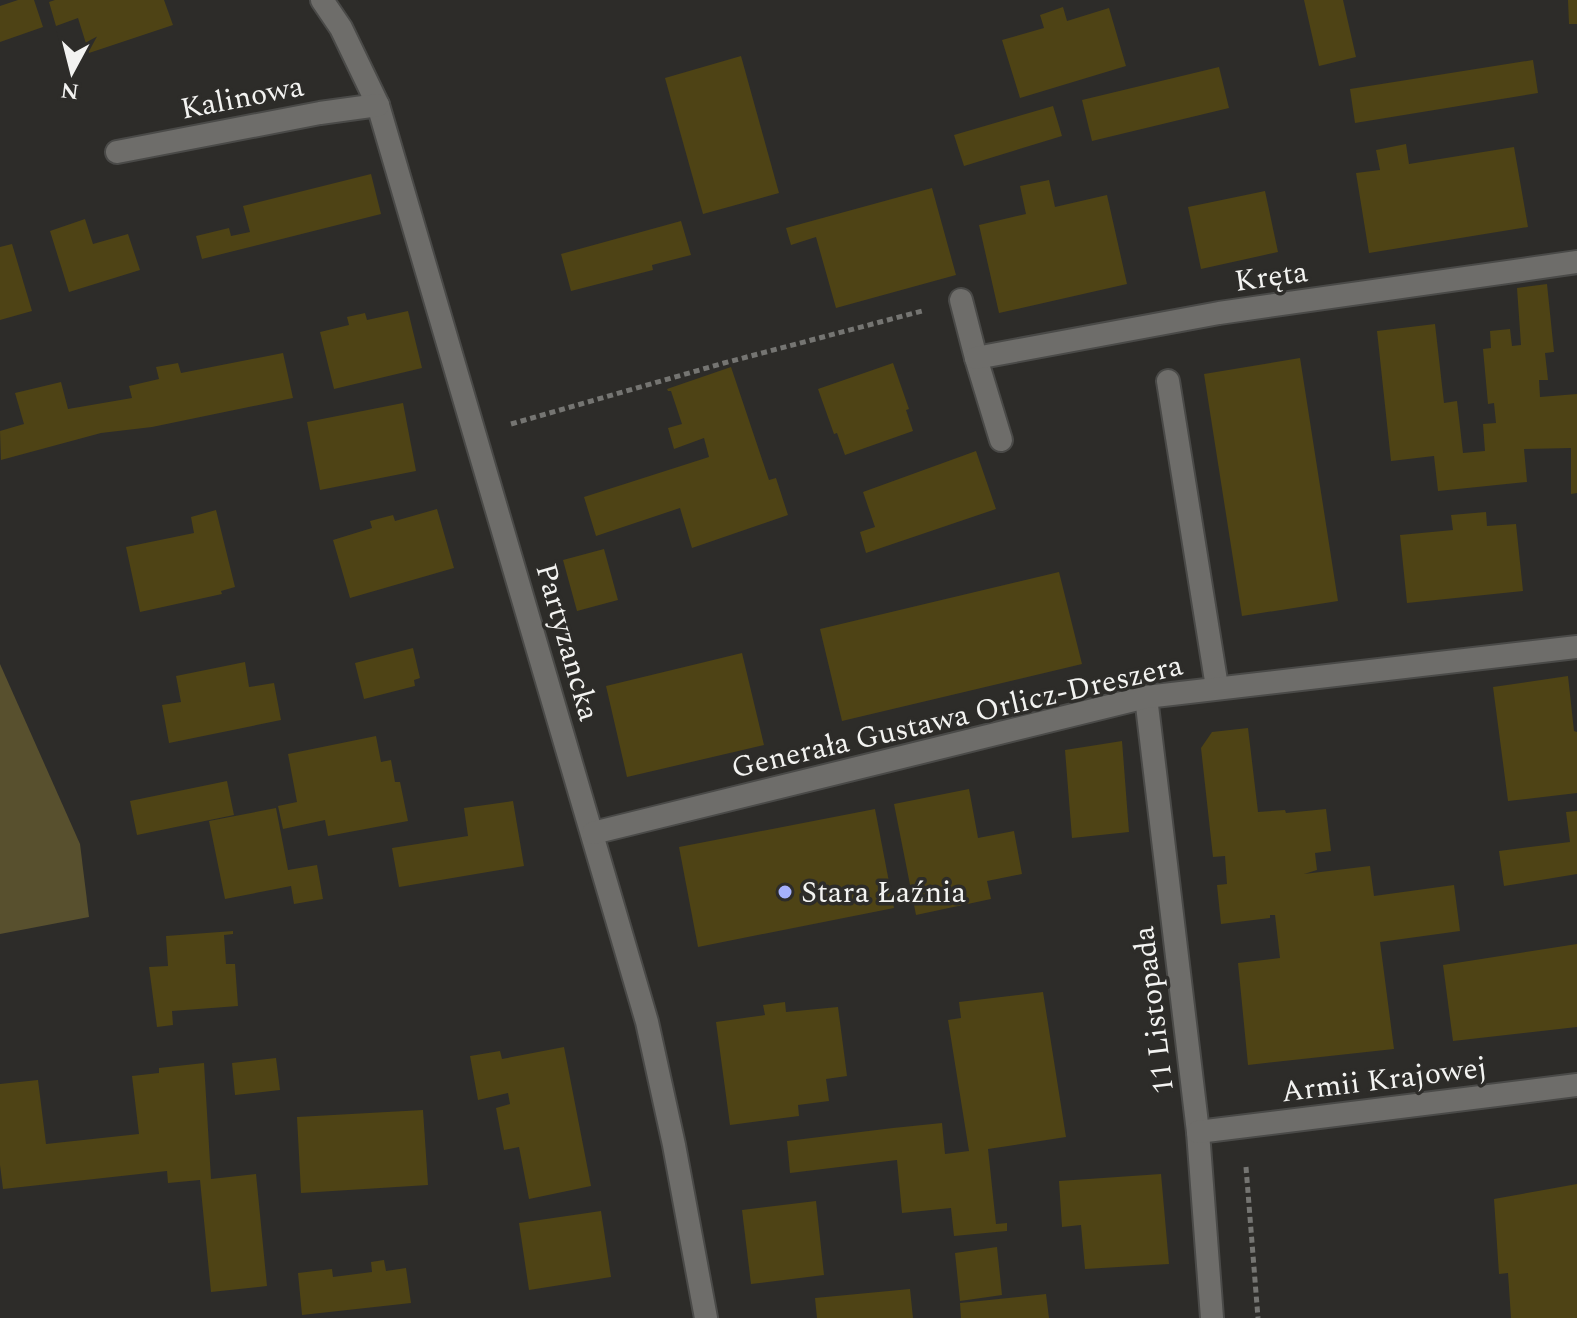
<svg xmlns="http://www.w3.org/2000/svg" width="1577" height="1318" font-family="Spectral,serif">
  <style>
    .green { fill: #58502e }
    .building { fill: #4e4315 }
    .lines { fill: none; stroke-linecap: round; stroke-linejoin: round }
    .service-casing { stroke: #4a4a48; stroke-width: 26 }
    .minor-casing { stroke: #4a4a48; stroke-width: 26 }
    .path { stroke: #757572; stroke-width: 5; stroke-dasharray: 6 4; stroke-linecap: butt }
    .service { stroke: #6e6d6a; stroke-width: 22 }
    .minor { stroke: #6e6d6a; stroke-width: 22 }
    .poi-dot { fill: #a5b1fc; stroke: #2d2c29; stroke-width: 3 }
    .labels { text-anchor: middle; stroke-width: 7; stroke-linejoin: round; paint-order: stroke }
    .street-label { font-size: 30px; fill: #f3f3f1; stroke: #2d2c29 }
    .poi-label { font-size: 30px; fill: #f3f3f1; stroke: #2d2c29; text-anchor: start }
  </style>
  <rect width="100%" height="100%" fill="#2d2c29"/>
  <polygon class="green" points="0,664 80,844 89,917 0,934"/>
  <g class="building">
    <polygon points="18,0 34,0 43,27 0,42 0,6"/>
    <polygon points="55,0 164,0 173,25 89,53 78,18 56,26 49,2"/>
    <polygon points="1304,0 1343,0 1356,57 1319,66"/>
    <polygon points="1568,0 1577,0 1577,24 1569,24"/>
    <polygon points="1063,7 1067,21 1109,8 1126,66 1020,98 1002,40 1044,28 1040,15"/>
    <polygon points="741,56 779,193 703,214 665,78"/>
    <polygon points="1533,60 1538,93 1355,123 1350,89"/>
    <polygon points="1219,67 1229,108 1092,141 1082,100"/>
    <polygon points="1053,106 1062,136 964,166 954,135"/>
    <polygon points="1406,144 1409,164 1514,147 1528,227 1369,253 1356,173 1380,170 1376,150"/>
    <polygon points="371,174 381,214 202,259 196,236 229,228 231,236 250,232 243,206"/>
    <polygon points="1049,180 1055,207 1107,195 1127,284 999,313 979,225 1026,214 1020,186"/>
    <polygon points="932,188 956,275 836,308 816,237 791,245 786,228"/>
    <polygon points="1265,191 1278,252 1201,269 1188,207"/>
    <polygon points="85,219 93,244 128,234 140,270 69,292 50,231"/>
    <polygon points="681,221 691,255 652,265 653,270 571,291 561,254"/>
    <polygon points="12,244 32,311 0,320 0,247"/>
    <polygon points="1547,284 1554,352 1545,353 1548,380 1539,380 1540,397 1577,394 1577,493 1571,494 1571,448 1524,449 1527,482 1438,491 1434,456 1391,461 1377,331 1435,324 1444,403 1457,401 1463,453 1485,451 1483,424 1496,423 1494,403 1488,404 1483,349 1491,348 1490,331 1510,329 1512,346 1521,345 1517,288"/>
    <polygon points="408,311 422,368 334,389 320,332 349,325 347,317 365,313 367,320"/>
    <polygon points="283,353 293,398 152,427 101,433 1,460 0,431 24,424 15,393 61,382 68,409 132,398 129,386 159,379 156,367 178,363 181,373"/>
    <polygon points="1300,358 1338,601 1242,616 1204,374"/>
    <polygon points="893,363 909,409 906,410 913,431 845,455 837,433 834,434 818,389"/>
    <polygon points="731,367 769,480 776,478 788,515 692,548 680,508 596,536 584,497 709,457 704,438 674,449 668,428 682,424 671,391 668,391 667,389"/>
    <polygon points="403,403 416,471 320,490 307,422"/>
    <polygon points="976,451 996,509 866,553 860,532 875,527 863,492"/>
    <polygon points="437,509 454,568 350,598 333,540 372,528 370,521 393,515 395,521"/>
    <polygon points="216,510 235,587 221,591 222,594 140,612 126,547 194,533 191,517"/>
    <polygon points="1486,512 1487,526 1516,524 1523,591 1407,603 1400,535 1453,530 1451,515"/>
    <polygon points="604,549 618,600 577,611 563,560"/>
    <polygon points="1059,572 1082,664 842,721 820,629"/>
    <polygon points="413,648 420,678 414,680 415,686 364,699 355,663"/>
    <polygon points="742,653 764,745 627,777 606,686"/>
    <polygon points="245,662 249,687 274,683 281,720 169,743 162,705 181,702 176,676"/>
    <polygon points="1568,676 1574,731 1577,732 1577,793 1508,801 1493,687"/>
    <polygon points="1248,728 1258,812 1285,810 1286,813 1326,809 1331,851 1315,853 1317,870 1304,874 1370,866 1374,896 1454,885 1460,931 1380,942 1394,1049 1248,1065 1238,963 1280,958 1275,915 1270,915 1270,918 1221,924 1217,885 1227,884 1225,856 1213,857 1201,748 1212,732"/>
    <polygon points="376,736 381,762 391,760 395,782 400,782 408,821 328,836 325,820 283,829 278,806 297,802 288,754"/>
    <polygon points="1122,741 1129,832 1072,838 1065,750"/>
    <polygon points="227,781 234,815 137,835 130,801"/>
    <polygon points="969,789 978,838 1014,831 1022,874 987,881 991,899 916,915 894,804"/>
    <polygon points="513,801 524,866 399,887 392,848 468,836 464,808"/>
    <polygon points="276,808 288,870 317,865 323,899 294,904 291,886 225,899 209,821"/>
    <polygon points="875,809 894,908 698,947 679,847"/>
    <polygon points="1577,811 1577,874 1504,886 1499,851 1570,842 1566,812"/>
    <polygon points="233,931 233,934 224,935 226,964 235,964 238,1006 172,1011 173,1025 157,1027 149,967 168,966 166,936"/>
    <polygon points="1577,944 1577,1027 1453,1041 1443,965"/>
    <polygon points="1043,992 1066,1137 988,1149 996,1224 1007,1223 1007,1231 954,1236 951,1208 902,1213 897,1160 790,1173 787,1141 893,1128 942,1123 945,1154 969,1151 948,1020 961,1018 959,1002"/>
    <polygon points="785,1002 786,1012 838,1007 847,1076 826,1079 829,1101 798,1105 799,1116 730,1125 716,1022 765,1015 763,1005"/>
    <polygon points="564,1047 591,1186 529,1199 519,1147 504,1150 496,1108 510,1104 508,1093 478,1100 470,1056 500,1051 502,1059"/>
    <polygon points="276,1058 280,1090 235,1095 232,1063"/>
    <polygon points="204,1063 211,1179 256,1174 267,1286 211,1292 200,1180 168,1183 167,1171 3,1189 0,1165 0,1084 38,1080 46,1144 139,1134 132,1076 159,1073 159,1068"/>
    <polygon points="423,1110 428,1185 301,1193 297,1117"/>
    <polygon points="1161,1174 1169,1264 1085,1269 1081,1225 1062,1227 1059,1181"/>
    <polygon points="1577,1184 1577,1318 1511,1318 1508,1273 1499,1274 1494,1199"/>
    <polygon points="816,1201 824,1275 751,1284 742,1210"/>
    <polygon points="601,1211 611,1277 529,1290 519,1223"/>
    <polygon points="997,1247 1002,1295 960,1301 955,1253"/>
    <polygon points="384,1260 386,1271 406,1268 411,1303 302,1315 298,1273 332,1269 333,1277 372,1272 371,1262"/>
    <polygon points="910,1289 913,1318 817,1318 815,1298"/>
    <polygon points="1046,1294 1049,1318 961,1318 960,1303"/>
  </g>
  <g class="lines">
    <g class="service-casing">
      <polyline id="service" points="1168,381 1217,687"/>
    </g>
    <g class="minor-casing">
      <g id="minor">
        <polyline points="322,0 341,28 378,105 647,1022 674,1145 706,1318"/>
        <polyline points="117,152 320,113 378,105"/>
        <polyline points="961,300 976,358 1001,440"/>
        <polyline points="976,358 1219,313 1577,262"/>
        <polyline points="1146,697 1198,1132 1212,1318"/>
        <polyline points="593,833 1146,697 1577,647"/>
        <polyline points="1198,1132 1577,1085"/>
      </g>
    </g>
    <g class="path">
      <polyline points="511,424 724,363 922,311"/>
      <polyline points="1246,1167 1258,1318"/>
    </g>
    <use href="#service" class="service"/>
    <use href="#minor" class="minor"/>
  </g>
  <circle class="poi-dot" cx="785" cy="892" r="8"/>
  <g class="labels">
    <g class="street-label">
      <text transform="translate(242 97) rotate(-11)" y="10">Kalinowa</text>
      <text transform="translate(1271 276) rotate(-8)" y="10">Kręta</text>
      <text transform="translate(568 642) rotate(74)" y="10">Partyzancka</text>
      <text transform="translate(957 716) rotate(-13)" y="10">Generała Gustawa Orlicz-Dreszera</text>
      <text transform="translate(1153 1010) rotate(-97)" y="10">11 Listopada</text>
      <text transform="translate(1384 1079) rotate(-7)" y="10">Armii Krajowej</text>
    </g>
    <g class="poi-label">
      <text x="801" y="902">Stara Łaźnia</text>
    </g>
  </g>
  <g transform="translate(72 72) rotate(187)" stroke="#2d2c29" stroke-width="6" paint-order="stroke">
  <path d="M0-6L14 30L0 20L-14 30Z" fill="#f3f3f1"/>
  <text y="-12" font-size="22" font-weight="bold" text-anchor="middle" fill="#f3f3f1">N</text>
  </g>
</svg>
